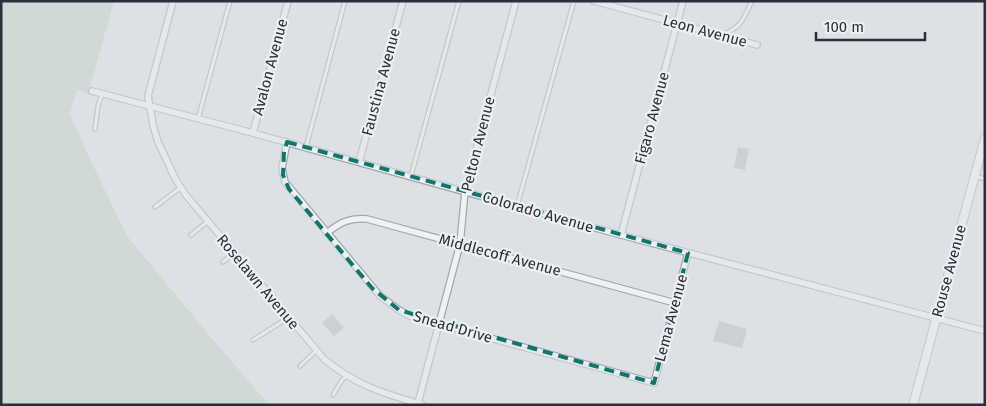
<svg xmlns="http://www.w3.org/2000/svg" width="986" height="406" font-family="'Fira Sans',sans-serif">
  <style>
    .green { fill: #c4cebf }
    .building { fill: #b5bbc1 }
    .lines { fill: none; stroke-linecap: round; stroke-linejoin: round }
    .service-casing { stroke: #a3a8ae; stroke-width: 5.5 }
    .minor-casing { stroke: #a3a8ae; stroke-width: 8 }
    .tertiary-casing { stroke: #a3a8ae; stroke-width: 10 }
    .service { stroke: #eff1f4; stroke-width: 3 }
    .minor { stroke: #eff1f4; stroke-width: 5.5 }
    .tertiary { stroke: #eff1f4; stroke-width: 8 }
    .marked { fill: none; stroke: #0f766e; stroke-width: 4; stroke-dasharray: 10 6; stroke-linejoin: round }
    .labels { text-anchor: middle; stroke-width: 4.5; stroke-linejoin: round; paint-order: stroke }
    .street-label { font-size: 15px; fill: #28303a; stroke: #ecf0f3 }
  </style>
  <rect width="100%" height="100%" fill="#dde1e5"/>
  <polygon class="green" points="1,1 114,1 88,94 77,90 70,114 88,155 127,236 209,335 265,400 271,405 1,405"/>
  <g class="building">
    <polygon points="738,147 749,149 745,170 734,168"/>
    <polygon points="332,314 344,328 334,336 322,323"/>
    <polygon points="719,321 747,329 742,348 713,341"/>
  </g>
  <g class="lines">
    <g class="service-casing">
      <g id="service">
        <path d="M723 35C743 25 742 21 752 1"/>
        <polyline points="198,119 230,1"/>
        <polyline points="95,129 98,106 102,94"/>
        <polyline points="306,147 345,1"/>
        <polyline points="411,176 459,1"/>
        <polyline points="975,176 985,179"/>
        <polyline points="517,206 574,1"/>
        <polyline points="155,207 180,188"/>
        <polyline points="191,235 207,222"/>
        <polyline points="223,262 234,253"/>
        <polyline points="253,340 288,318"/>
        <polyline points="300,366 316,351"/>
        <polyline points="333,395 342,380 346,376"/>
      </g>
    </g>
    <g class="minor-casing">
      <g id="minor">
        <path d="M173 1 148 96 153 125 158 142 175 178 185 194 324 359C357 386 383 393 423 405"/>
        <polyline points="594,1 757,45"/>
        <polyline points="92,91 253,133 621,235 985,331"/>
        <polyline points="253,133 288,1"/>
        <polyline points="287,142 282,168 285,182 380,296 399,310 410,316 439,324 654,383 688,253"/>
        <polyline points="359,162 403,1"/>
        <path d="M327 233C339 223 350 217 367 219L675 303"/>
        <polyline points="621,235 683,1"/>
        <polyline points="418,403 460,244 465,191 516,1"/>
      </g>
    </g>
    <g class="tertiary-casing">
      <polyline id="tertiary" points="913,405 985,138"/>
    </g>
    <use href="#service" class="service"/>
    <use href="#minor" class="minor"/>
    <use href="#tertiary" class="tertiary"/>
  </g>
  <path d="M0 0H986V406H0ZM287 142 688 253 654 383 399 310 372 288 289 189 283 175 284 152Z" fill="#dde1e5" fill-opacity=".55" fill-rule="evenodd"/>
  <path class="marked" d="M287 142 688 253 654 383 399 310 372 288 289 189 283 175 284 152Z"/>
  <g class="labels">
    <g class="street-label">
      <text transform="translate(705 31) rotate(15)" y="5">Leon Avenue</text>
      <text transform="translate(270 67) rotate(-75)" y="5">Avalon Avenue</text>
      <text transform="translate(381 82) rotate(-75)" y="5">Faustina Avenue</text>
      <text transform="translate(652 118) rotate(-75)" y="5">Figaro Avenue</text>
      <text transform="translate(478 144) rotate(-76)" y="5">Pelton Avenue</text>
      <text transform="translate(538 212) rotate(16)" y="5">Colorado Avenue</text>
      <text transform="translate(500 255) rotate(15)" y="5">Middlecoff Avenue</text>
      <text transform="translate(949 271) rotate(-75)" y="5">Rouse Avenue</text>
      <text transform="translate(258 282) rotate(50)" y="5">Roselawn Avenue</text>
      <text transform="translate(671 318) rotate(-75)" y="5">Lema Avenue</text>
      <text transform="translate(453 327) rotate(16)" y="5">Snead Drive</text>
    </g>
  </g>
  <rect width="986" height="406" fill="none" stroke="#28303a" stroke-width="5"/>
  <path d="M816 32v8h109v-8" fill="none" stroke="#28303a" stroke-width="2.5"/>
  <text x="824" y="32" font-size="15" fill="#28303a" stroke="#ecf0f3" stroke-width="4" paint-order="stroke">100 m</text>
</svg>
